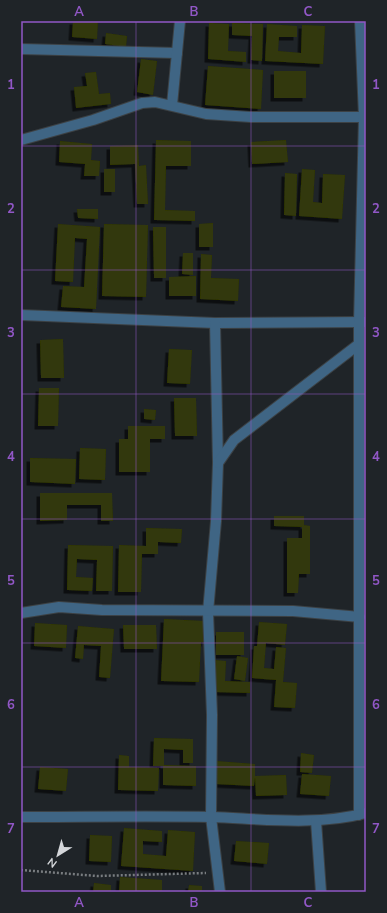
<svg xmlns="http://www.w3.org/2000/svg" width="387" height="913" font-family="'Nunito Sans',sans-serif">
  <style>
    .building { fill: #323907; filter: url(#shadow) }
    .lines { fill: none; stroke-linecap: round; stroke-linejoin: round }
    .minor-casing { stroke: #3c4144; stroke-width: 12 }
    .path { stroke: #797d80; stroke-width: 2.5; stroke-dasharray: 2 2; stroke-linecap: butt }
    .minor { stroke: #3f6584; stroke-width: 10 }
    .grid { fill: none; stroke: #9157c6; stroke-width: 1; stroke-opacity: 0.55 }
    .neatline { fill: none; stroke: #9157c6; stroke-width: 1.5 }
    .grid-label { font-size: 13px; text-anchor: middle; font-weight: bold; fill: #9157c6 }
  </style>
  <defs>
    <filter id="shadow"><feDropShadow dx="-3.5" dy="3.5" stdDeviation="0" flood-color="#0009"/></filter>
  </defs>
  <rect width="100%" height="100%" fill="#1f2428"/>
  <g class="building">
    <polygon points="73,21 98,21 97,39 72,37"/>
    <polygon points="209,23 229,24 228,51 246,52 246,62 208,59"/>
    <polygon points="232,23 263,24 262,61 251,60 252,36 232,35"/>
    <polygon points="267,24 297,26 297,37 279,37 278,51 301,53 302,25 325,26 323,64 265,61"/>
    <polygon points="106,33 127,36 126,47 105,44"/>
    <polygon points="141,59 157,61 153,95 137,92"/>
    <polygon points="208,66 263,70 261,109 205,105"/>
    <rect x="274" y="71" width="32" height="27"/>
    <polygon points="96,72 99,94 110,93 111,104 76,108 74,87 87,86 85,73"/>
    <polygon points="156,140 191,141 191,166 166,166 165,210 195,211 195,221 154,220"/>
    <polygon points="286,140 288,162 252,164 251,142"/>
    <polygon points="60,141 92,144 91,160 100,161 99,176 84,176 85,164 59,162"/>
    <polygon points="138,145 139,166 146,165 148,204 137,204 135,164 110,165 110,146"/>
    <rect x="104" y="169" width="11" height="23"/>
    <polygon points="302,169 315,170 313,202 322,203 323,174 345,175 342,219 299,216"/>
    <polygon points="285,173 297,174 296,216 284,215"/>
    <polygon points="77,209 98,209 98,219 78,218"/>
    <polygon points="213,223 213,247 199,247 199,224"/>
    <polygon points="58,224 100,227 96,309 61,307 63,286 84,287 87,239 75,238 73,282 55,281"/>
    <polygon points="104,224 148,225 146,297 102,296"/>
    <polygon points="153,227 166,227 166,278 154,278"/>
    <polygon points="183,253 193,253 193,275 182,274"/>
    <polygon points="201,254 212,255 211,278 239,279 238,301 200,299"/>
    <polygon points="196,276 196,296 169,296 169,277"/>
    <polygon points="63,339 64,378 41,378 40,340"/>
    <polygon points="169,349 192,350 190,384 167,383"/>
    <polygon points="39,388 59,388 58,426 38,426"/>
    <polygon points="174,398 196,398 197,436 175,436"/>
    <polygon points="144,409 156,410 155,420 144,419"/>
    <polygon points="128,426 165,426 165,439 150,439 150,472 119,472 119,439 128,439"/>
    <polygon points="80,448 106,449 105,480 79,479"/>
    <polygon points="30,458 76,459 75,484 30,482"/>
    <polygon points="40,493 112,493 113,521 101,521 101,505 67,505 67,520 40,521"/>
    <polygon points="274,516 304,516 304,525 310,526 310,574 299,574 298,593 287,593 287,538 302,538 302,527 274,526"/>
    <polygon points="146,528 182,529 181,543 158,542 158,554 142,554 141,592 118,592 119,545 146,546"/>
    <polygon points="68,545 113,546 112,591 96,591 97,560 77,559 76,577 93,578 92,591 67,590"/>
    <polygon points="164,619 205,621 205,643 201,642 199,682 161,681"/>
    <polygon points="259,622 287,624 285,645 266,643 264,668 274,669 276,647 286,648 283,682 297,683 295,708 274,707 276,680 252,678 254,646 257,646"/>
    <polygon points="35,623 67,625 66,648 34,646"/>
    <polygon points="123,625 156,625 157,649 124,649"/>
    <polygon points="78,626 114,629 110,678 99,677 101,646 84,645 83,659 75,658"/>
    <rect x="216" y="632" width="28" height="23"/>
    <polygon points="237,656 248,658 245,681 234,679"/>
    <polygon points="214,660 226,661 225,681 250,682 250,693 213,692"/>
    <polygon points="154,738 193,739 193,763 183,763 183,750 164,749 164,765 196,766 196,786 163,785 163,766 153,766"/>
    <polygon points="301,753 314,755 312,773 300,772"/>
    <polygon points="119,755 129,756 129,767 159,768 158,791 118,790"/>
    <polygon points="216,761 255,764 255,776 286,775 287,795 256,796 255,778 254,786 215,784"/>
    <polygon points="40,767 68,769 66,791 38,789"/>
    <polygon points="302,774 331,776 329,796 300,794"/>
    <polygon points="124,828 162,831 162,842 143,841 143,854 166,856 168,830 195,832 193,871 121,866"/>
    <polygon points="90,835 112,836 111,862 89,861"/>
    <polygon points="236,841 269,843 267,864 234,861"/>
    <polygon points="120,877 162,880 162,892 119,892"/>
    <polygon points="94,883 111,885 111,892 93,892"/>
    <polygon points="189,885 202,886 202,892 188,892"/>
  </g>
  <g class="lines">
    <g class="minor-casing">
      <g id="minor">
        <polyline points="21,49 177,53"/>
        <polyline points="172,105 180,21"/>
        <polyline points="21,140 93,120 142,103 155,102 206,114 251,117 366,117"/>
        <polyline points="21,315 215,323 366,322"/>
        <polyline points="215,323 218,463 216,521 208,612 212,715 211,817 220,892"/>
        <polyline points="218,463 234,440 359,344"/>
        <polyline points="21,613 59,607 102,610 293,611 360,617"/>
        <polyline points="359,815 359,322 364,117 360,21"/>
        <path d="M21 817C85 817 148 816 212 817 263 819 316 826 366 813"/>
        <polyline points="316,821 321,892"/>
      </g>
    </g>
    <polyline class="path" points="21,870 97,876 206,873"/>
    <use href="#minor" class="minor"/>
  </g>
  <path class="grid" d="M136 21V892M251 21V892M21 146H366M21 270H366M21 394H366M21 519H366M21 643H366M21 767H366"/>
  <rect width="387" height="913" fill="none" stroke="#1f2428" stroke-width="44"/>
  <g transform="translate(58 855) rotate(217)" stroke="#1f2428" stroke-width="3" paint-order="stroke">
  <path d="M0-3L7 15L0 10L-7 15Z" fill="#d4d7da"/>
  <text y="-6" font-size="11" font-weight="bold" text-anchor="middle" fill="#d4d7da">N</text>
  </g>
  <rect x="22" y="22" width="343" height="869" class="neatline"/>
  <g class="grid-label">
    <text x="79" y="16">A</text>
    <text x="194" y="16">B</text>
    <text x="308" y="16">C</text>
    <text x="11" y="89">1</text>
    <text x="376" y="89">1</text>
    <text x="11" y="213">2</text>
    <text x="376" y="213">2</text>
    <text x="11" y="337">3</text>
    <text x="376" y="337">3</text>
    <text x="11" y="461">4</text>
    <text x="376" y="461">4</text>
    <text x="11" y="585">5</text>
    <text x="376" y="585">5</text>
    <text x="11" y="709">6</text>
    <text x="376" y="709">6</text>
    <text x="11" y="833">7</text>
    <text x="376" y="833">7</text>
    <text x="79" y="907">A</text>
    <text x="194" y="907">B</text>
    <text x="308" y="907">C</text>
  </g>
</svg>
